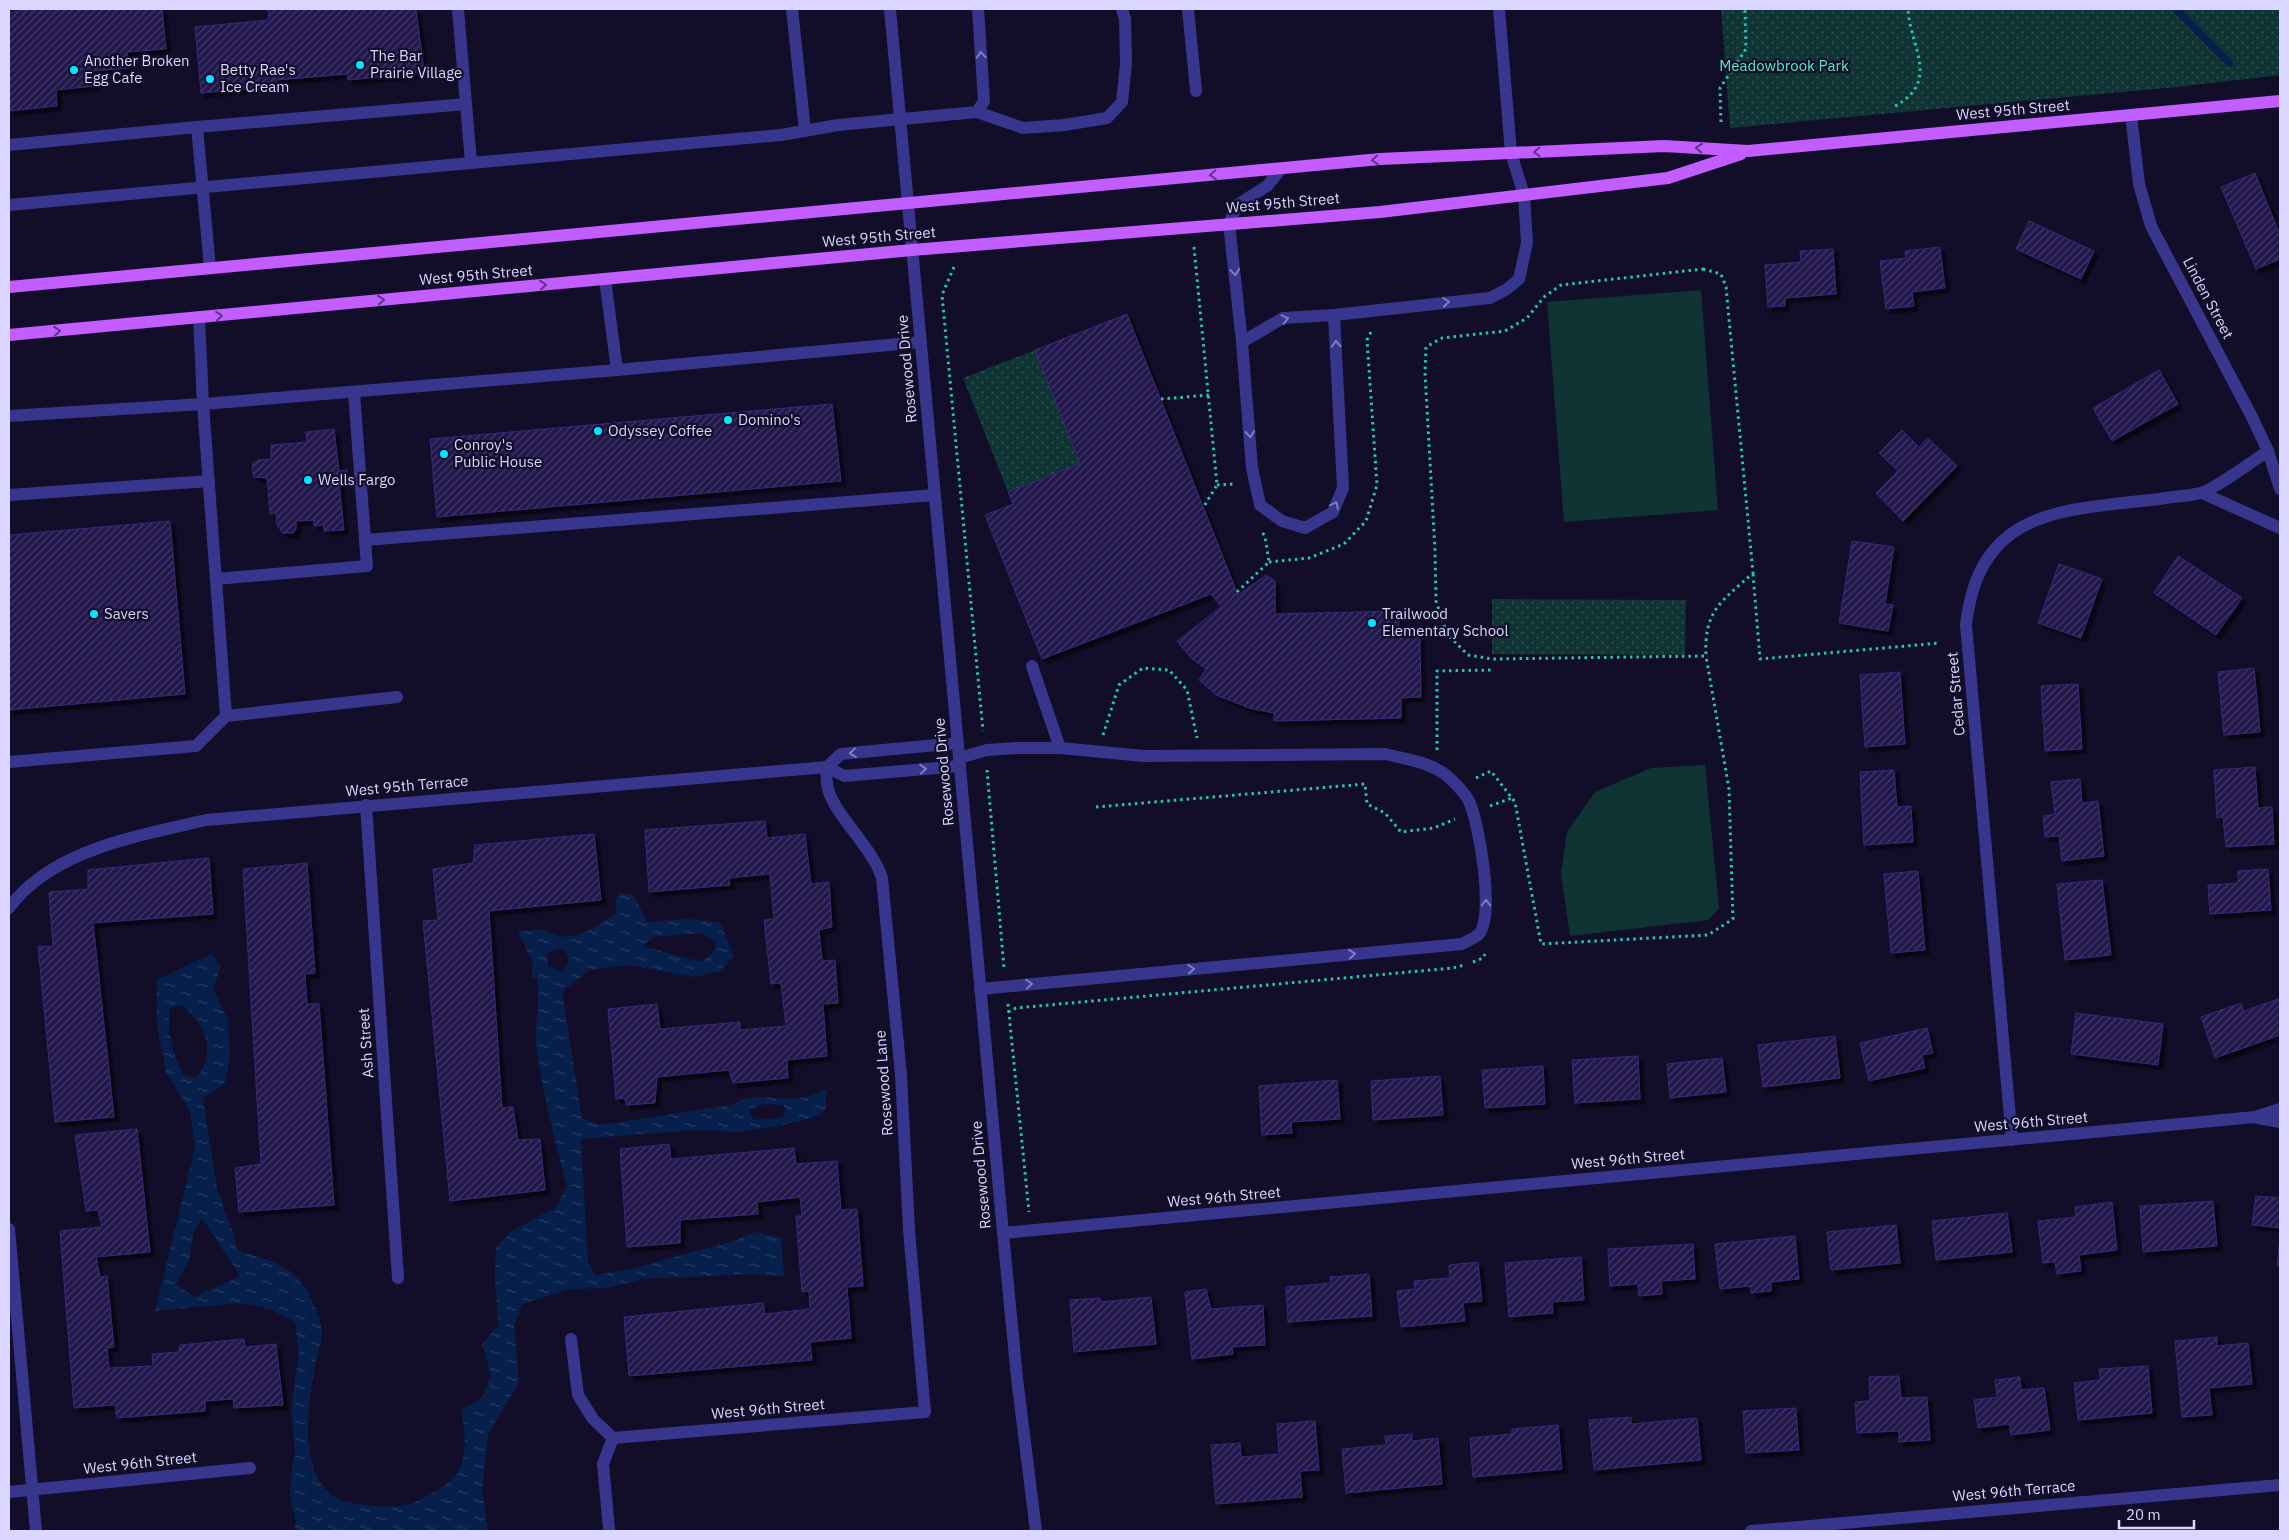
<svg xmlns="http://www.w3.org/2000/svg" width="2289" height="1540" font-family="'IBM Plex Sans',sans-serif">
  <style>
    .grass { fill: #103433 }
    .park { fill: url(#park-dots) }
    .water { fill: url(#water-ripples); fill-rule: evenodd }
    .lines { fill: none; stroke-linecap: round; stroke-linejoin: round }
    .stream { stroke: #061f4b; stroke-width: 8 }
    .building { fill: url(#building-hatch); stroke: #38287a; filter: url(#shadow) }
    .path { stroke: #25c5ba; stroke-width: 3; stroke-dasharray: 2.5 4; stroke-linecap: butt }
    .service { stroke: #38358c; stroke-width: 12 }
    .minor { stroke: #38358c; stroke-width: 12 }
    .primary { stroke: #c25dff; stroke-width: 12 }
    .oneway { stroke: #817dc0 }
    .oneway2 { stroke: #613289 }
    .poi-dot { fill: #02e7ff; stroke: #120e29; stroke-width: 2 }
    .labels { text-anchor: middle; stroke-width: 4.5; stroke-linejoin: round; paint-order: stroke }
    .poi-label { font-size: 15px; fill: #dbd6ff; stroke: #120e29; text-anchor: start }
    .park-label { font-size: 15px; fill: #57eac5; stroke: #120e29 }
    .street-label { font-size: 15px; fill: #dbd6ff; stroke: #120e29 }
  </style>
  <defs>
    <pattern id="park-dots" width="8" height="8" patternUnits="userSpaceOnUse" patternTransform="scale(1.25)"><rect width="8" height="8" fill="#103433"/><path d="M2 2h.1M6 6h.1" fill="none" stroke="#325152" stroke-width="1.8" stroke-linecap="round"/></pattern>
    <pattern id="water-ripples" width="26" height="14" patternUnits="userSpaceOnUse" patternTransform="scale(1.25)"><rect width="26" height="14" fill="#061f4b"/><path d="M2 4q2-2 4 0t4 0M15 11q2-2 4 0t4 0" fill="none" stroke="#2a3f66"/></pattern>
    <pattern id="building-hatch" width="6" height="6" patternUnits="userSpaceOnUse" patternTransform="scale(1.25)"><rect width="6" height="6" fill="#22184c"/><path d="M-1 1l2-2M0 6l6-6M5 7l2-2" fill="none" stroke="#423967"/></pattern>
    <filter id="shadow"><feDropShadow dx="4.5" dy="4.5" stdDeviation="1" flood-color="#0009"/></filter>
  </defs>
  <rect width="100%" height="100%" fill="#120e29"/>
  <g class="grass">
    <polygon points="1701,290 1718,510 1564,522 1547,302"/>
    <polygon points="1705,765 1719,908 1708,920 1570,936 1561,874 1567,832 1595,792 1651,768"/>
  </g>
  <g class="park">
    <polygon points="1721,9 2280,9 2280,75 2177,87 1730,128"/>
    <polygon points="1035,350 1080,464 1008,492 963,378"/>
    <polygon points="1492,599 1686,600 1685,655 1492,654"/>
  </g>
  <path class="water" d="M619 893 634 895 647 922 688 919 720 922 734 956 720 971 693 977 627 965 589 970 562 992 582 1118 601 1125 731 1105C759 1091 768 1100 796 1099 805 1098 816 1093 826 1090V1108L819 1116 779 1126 739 1132 695 1130 581 1139 588 1263 595 1275 635 1268 733 1241 755 1232 781 1238 784 1276 751 1274 643 1279 608 1288 569 1289 522 1304 514 1326 519 1382 488 1434 482 1490 488 1531H294L296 1522 290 1495 292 1467 295 1454 291 1406 299 1354 295 1322 272 1310 242 1303 155 1311 195 1148 190 1110 166 1073 157 1025V980L211 954 221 966 213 989 228 1020 230 1055 225 1083 203 1098 217 1189 233 1233 237 1250C253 1256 273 1259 287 1269 304 1280 317 1307 321 1326 324 1336 318 1350 316 1360 309 1399 297 1463 330 1494 343 1506 390 1509 407 1505 420 1502 454 1482 459 1470 468 1450 465 1430 461 1410L483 1397 491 1375 482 1344 498 1325 495 1276 496 1248 510 1232 555 1208 567 1187C556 1143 544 1099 537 1053 533 1028 541 1003 537 977L532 978 533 962 518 932 540 929 560 937 577 935 597 926 617 912 615 902ZM701 933 716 942 714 952 701 962 642 946 654 937ZM558 948 566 951 569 962 563 972 549 967 546 954ZM181 1005C205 1022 219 1056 195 1078L184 1075C173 1055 166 1031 170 1008ZM765 1104 783 1105 787 1111 781 1118 755 1120 750 1115V1109ZM202 1218 240 1276 194 1297 176 1284 189 1260 194 1231Z"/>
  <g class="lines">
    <polyline class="stream" points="2176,9 2229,63"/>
  </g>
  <g class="building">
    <polygon points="41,9 162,9 166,49 127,52 129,68 92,71 94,86 56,90 57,106 9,111 9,12"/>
    <polygon points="268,9 416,9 424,73 348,80 347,74 276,80 277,86 201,93 195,27 269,20"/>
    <polygon points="2255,173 2280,235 2280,259 2256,269 2221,187"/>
    <polygon points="2029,221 2094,251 2081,279 2016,249"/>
    <polygon points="1940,247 1945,288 1912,292 1914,306 1886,309 1880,261 1906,258 1905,251"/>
    <polygon points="1833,249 1836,294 1785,298 1785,306 1768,307 1765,265 1801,262 1800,251"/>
    <polygon points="1127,314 1238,595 1266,575 1275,581 1275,614 1399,611 1399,637 1420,637 1421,697 1401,698 1401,718 1274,721 1274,713 1249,708 1216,695 1199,680 1206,669 1192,659 1177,641 1221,607 1211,594 1042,659 985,515 1013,504 1008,492 1080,464 1035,350"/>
    <polygon points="2159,370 2178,404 2112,441 2093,408"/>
    <polygon points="832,404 841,481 437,517 430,439"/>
    <polygon points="334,429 339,471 347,470 348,482 339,483 344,530 324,531 324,525 314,526 314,520 296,521 296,529 293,533 283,533 277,525 276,513 270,514 267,478 254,477 252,470 253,463 258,460 271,459 271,445 307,442 306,432"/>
    <polygon points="1902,430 1919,447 1928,438 1957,466 1903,521 1876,493 1898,471 1879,453"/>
    <polygon points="170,521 185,694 9,710 9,535"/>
    <polygon points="1852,541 1894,547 1885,604 1893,605 1888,631 1839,623"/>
    <polygon points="2178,556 2242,598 2216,635 2154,593"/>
    <polygon points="2059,564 2102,579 2081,638 2038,623"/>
    <polygon points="2254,668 2260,732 2224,735 2218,672"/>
    <polygon points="1900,672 1905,744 1865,747 1860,675"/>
    <polygon points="2078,684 2082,749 2045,751 2041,686"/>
    <polygon points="2255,767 2258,808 2272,807 2274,844 2226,847 2223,817 2217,818 2214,770"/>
    <polygon points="1894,770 1897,807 1911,806 1913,842 1864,845 1860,772"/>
    <polygon points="2080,779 2082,803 2098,801 2104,856 2062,861 2059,836 2045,837 2043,816 2055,814 2051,782"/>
    <polygon points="765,821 767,838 805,834 811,884 829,882 832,927 819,930 822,961 835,960 838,1003 823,1004 827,1056 787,1060 788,1078 733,1083 729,1070 657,1077 655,1103 626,1105 625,1098 616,1099 608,1009 657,1004 660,1029 740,1022 740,1030 786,1026 781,983 771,984 764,920 774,919 770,874 729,878 730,885 649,892 645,830"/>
    <polygon points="594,834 601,900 489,911 502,1108 513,1107 518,1140 540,1139 545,1190 450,1201 423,921 438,920 433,869 473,863 475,845"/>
    <polygon points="209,858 213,914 93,923 114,1117 55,1122 38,946 53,947 49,892 88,889 88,870"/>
    <polygon points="307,863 315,973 305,974 307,1004 319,1004 334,1205 239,1212 235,1168 261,1164 243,869"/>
    <polygon points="2268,869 2271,910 2210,914 2208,885 2238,883 2238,871"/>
    <polygon points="1918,871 1925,950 1891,953 1884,874"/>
    <polygon points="2102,880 2111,955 2065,960 2057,884"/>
    <polygon points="2278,999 2280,1007 2280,1035 2215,1058 2201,1017 2241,1003 2244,1011"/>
    <polygon points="2076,1013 2163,1024 2158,1065 2071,1054"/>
    <polygon points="1927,1028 1933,1053 1922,1055 1925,1068 1869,1081 1860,1043"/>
    <polygon points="1835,1036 1840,1078 1763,1087 1758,1045"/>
    <polygon points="1638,1056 1640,1099 1575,1103 1572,1060"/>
    <polygon points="1722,1058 1726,1092 1670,1098 1667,1064"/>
    <polygon points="1543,1066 1545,1104 1485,1108 1482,1070"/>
    <polygon points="1440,1076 1443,1115 1373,1120 1371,1081"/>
    <polygon points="1337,1080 1340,1119 1291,1122 1292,1133 1262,1135 1259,1086"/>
    <polygon points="137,1129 150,1252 96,1257 100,1277 107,1276 114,1347 107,1348 109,1368 153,1366 152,1354 179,1352 180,1345 244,1339 245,1347 276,1344 283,1405 234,1408 233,1399 205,1401 205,1411 117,1418 115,1405 74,1408 60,1231 102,1227 98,1210 86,1211 75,1135"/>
    <polygon points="669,1144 671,1159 794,1148 796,1164 837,1161 841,1210 857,1209 863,1286 847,1287 851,1338 810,1342 812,1360 629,1376 624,1317 763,1303 765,1314 810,1309 809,1291 802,1292 796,1216 802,1216 800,1197 757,1202 758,1214 680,1220 680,1243 627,1247 620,1149"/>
    <polygon points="2256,1196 2280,1198 2280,1228 2252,1225"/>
    <polygon points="2213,1201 2217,1246 2143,1252 2140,1206"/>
    <polygon points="2112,1202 2117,1250 2079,1255 2081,1271 2057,1274 2055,1262 2043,1263 2038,1221 2076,1217 2075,1207"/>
    <polygon points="2007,1213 2012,1252 1936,1260 1932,1221"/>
    <polygon points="1896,1225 1900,1263 1831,1270 1827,1232"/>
    <polygon points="1795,1236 1799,1279 1771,1282 1771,1291 1751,1293 1750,1286 1720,1289 1715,1244"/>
    <polygon points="2280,1238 2280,1266 2277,1266"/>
    <polygon points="1693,1244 1695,1279 1661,1281 1662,1294 1639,1296 1638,1284 1610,1286 1608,1249"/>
    <polygon points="1581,1257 1584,1300 1552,1302 1553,1313 1509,1317 1505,1263"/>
    <polygon points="1478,1262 1482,1301 1463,1303 1465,1321 1401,1327 1397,1291 1415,1289 1414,1281 1450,1278 1449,1265"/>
    <polygon points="1369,1274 1372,1316 1288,1322 1286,1287 1331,1283 1330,1277"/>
    <polygon points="1206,1289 1211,1309 1263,1305 1265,1345 1232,1347 1233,1354 1192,1359 1185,1292"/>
    <polygon points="1151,1297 1156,1344 1074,1352 1070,1300 1100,1298 1101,1302"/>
    <polygon points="2217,1337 2217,1346 2248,1343 2252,1384 2209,1388 2212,1415 2182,1417 2175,1341"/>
    <polygon points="2148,1366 2152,1413 2078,1420 2074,1383 2100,1380 2099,1369"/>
    <polygon points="1899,1376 1901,1398 1927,1397 1930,1440 1899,1442 1899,1431 1857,1433 1855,1402 1870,1401 1869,1377"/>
    <polygon points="2020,1377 2021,1390 2044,1388 2050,1430 2011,1435 2009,1424 1978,1428 1974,1400 1997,1397 1995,1380"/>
    <polygon points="1796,1408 1799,1450 1746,1453 1743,1411"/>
    <polygon points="1631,1417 1631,1424 1697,1418 1701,1460 1594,1470 1589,1420"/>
    <polygon points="1315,1421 1319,1470 1300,1471 1302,1497 1216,1504 1211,1445 1240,1443 1241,1457 1279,1454 1277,1424"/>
    <polygon points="1558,1425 1562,1469 1473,1477 1470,1438 1512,1434 1512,1429"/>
    <polygon points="1412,1434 1412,1441 1438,1438 1442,1484 1346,1493 1342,1449 1386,1445 1385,1436"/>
  </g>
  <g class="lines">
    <g class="path">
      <path d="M1895 106C1941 81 1910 47 1908 9"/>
      <polyline points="1721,122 1720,88 1746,49 1745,9"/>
      <polyline points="1194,247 1217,485 1203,508"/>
      <polyline points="954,267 942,295 983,731"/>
      <path d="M1703 269 1721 274 1726 287 1753 573C1721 602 1704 610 1706 656L1492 659 1468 655 1447 634 1436 601 1435 550 1425 373 1426 347 1442 338 1505 331 1527 318 1544 297 1561 285Z"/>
      <polyline points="1161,399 1209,395"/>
      <polyline points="1217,485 1236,484"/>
      <polyline points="1269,562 1309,558 1344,544 1366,521 1377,485 1367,340 1372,330"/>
      <polyline points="1753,574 1760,659 1940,643"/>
      <polyline points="1237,592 1269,562 1265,536 1261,531"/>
      <polyline points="1103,735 1119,685 1143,668 1169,670 1187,690 1197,738"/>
      <polyline points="1437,750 1437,671 1491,670"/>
      <polyline points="987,770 1004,968"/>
      <polyline points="1476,778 1491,771 1515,802 1541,944 1708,935 1733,919 1729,789 1706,656"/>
      <polyline points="1490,806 1512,798"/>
      <polyline points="1096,807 1365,784 1367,804 1385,813 1401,832 1434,828 1455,819"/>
      <polyline points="1473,962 1483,958 1485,954"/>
      <polyline points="1008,1004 1029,1212"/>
      <polyline points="1008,1012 1016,1008 1453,968 1464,965"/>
    </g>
    <g class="service">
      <polyline points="792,9 805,131"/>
      <polyline points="1188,9 1196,91"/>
      <polyline points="977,112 1023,128 1064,125 1107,118 1122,102 1126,64 1125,19 1122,9"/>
      <polyline points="9,145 197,127"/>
      <polyline points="471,163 781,135 838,125 977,112 984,101 978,9"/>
      <polyline points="1282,168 1267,186 1237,205 1229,224 1242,342 1252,468 1260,505 1282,521 1305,528 1333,512 1343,488 1334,315"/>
      <polyline points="9,205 471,163 458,9"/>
      <polyline points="210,268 197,127 466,104"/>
      <polyline points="1242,342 1283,318 1334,315 1490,298 1507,289 1519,279 1527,243 1524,195 1511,153 1499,9"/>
      <polyline points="617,370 921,342"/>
      <polyline points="9,416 203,404 199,317"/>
      <polyline points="9,495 209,481"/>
      <polyline points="365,540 935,495"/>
      <polyline points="216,579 367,566 354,392"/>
      <polyline points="1032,666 1060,748"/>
      <polyline points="397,697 226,716 203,404 617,370 605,279"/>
      <path d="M959 758 987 750 1016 748H1060L1144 756 1385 754C1406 759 1429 762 1446 775 1453 781 1465 793 1469 801 1479 823 1495 915 1479 934 1475 938 1467 941 1462 944L980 989"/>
      <polyline points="9,762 196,746 226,716"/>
      <polyline points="571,1339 578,1395 593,1419 613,1438 603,1464 609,1529"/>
    </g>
    <g class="minor">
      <polyline points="890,9 1003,1233 1017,1378 1036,1531"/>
      <polyline points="2131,115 2139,184 2151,226 2252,417 2268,451 2280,489"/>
      <polyline points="2202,493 2280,528"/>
      <polyline points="827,767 841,754 958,743"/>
      <polyline points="366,805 398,1278"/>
      <path d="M9 908C52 849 139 836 206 820L827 767 844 776 960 766"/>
      <polyline points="2258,1118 2280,1122"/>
      <path d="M2012 1140 1966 625C1980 503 2070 511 2166 498 2178 496 2190 496 2200 493 2214 490 2254 460 2268 451"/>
      <polyline points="9,1229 36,1531"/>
      <polyline points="1003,1233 2255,1117 2280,1109"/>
      <path d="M613 1438 925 1412 909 1230 901 1075 882 878C872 845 829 811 827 783 826 777 827 772 827 767"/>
      <polyline points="9,1492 250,1468"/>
      <polyline points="1751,1531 2280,1485"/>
    </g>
    <g class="primary">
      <polyline points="9,287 1380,159 1664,146 1748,151 2280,101"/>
      <polyline points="9,335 912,250 1380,212 1668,178 1741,154"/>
    </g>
  </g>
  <defs><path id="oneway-chevron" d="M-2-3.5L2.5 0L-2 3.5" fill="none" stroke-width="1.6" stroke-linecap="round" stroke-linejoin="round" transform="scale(1.25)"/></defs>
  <g class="oneway">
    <use href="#oneway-chevron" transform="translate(981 55) rotate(-94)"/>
    <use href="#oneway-chevron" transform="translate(1235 272) rotate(84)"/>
    <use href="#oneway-chevron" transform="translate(1446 302) rotate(-5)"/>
    <use href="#oneway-chevron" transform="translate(1285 319) rotate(-14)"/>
    <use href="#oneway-chevron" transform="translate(1336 344) rotate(-93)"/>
    <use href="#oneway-chevron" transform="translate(1250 434) rotate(85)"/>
    <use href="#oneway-chevron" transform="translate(1335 505) rotate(-64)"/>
    <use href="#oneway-chevron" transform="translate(853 753) rotate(174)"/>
    <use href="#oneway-chevron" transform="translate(923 769) rotate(-5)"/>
    <use href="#oneway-chevron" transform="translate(1486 903) rotate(-90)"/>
    <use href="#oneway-chevron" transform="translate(1352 954) rotate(-5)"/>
    <use href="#oneway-chevron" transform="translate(1191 969) rotate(-5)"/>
    <use href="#oneway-chevron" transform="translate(1029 984) rotate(-5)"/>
  </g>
  <g class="oneway2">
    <use href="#oneway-chevron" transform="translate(1699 148) rotate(-176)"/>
    <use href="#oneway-chevron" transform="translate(1537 152) rotate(177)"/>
    <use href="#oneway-chevron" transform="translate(1375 160) rotate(176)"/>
    <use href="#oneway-chevron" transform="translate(1213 175) rotate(175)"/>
    <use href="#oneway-chevron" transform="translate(543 285) rotate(-5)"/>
    <use href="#oneway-chevron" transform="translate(381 300) rotate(-5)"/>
    <use href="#oneway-chevron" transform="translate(219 316) rotate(-5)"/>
    <use href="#oneway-chevron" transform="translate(57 331) rotate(-5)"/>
  </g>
  <g class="poi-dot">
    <circle cx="360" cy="65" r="5"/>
    <circle cx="74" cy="70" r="5"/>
    <circle cx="210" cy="79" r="5"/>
    <circle cx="728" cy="420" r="5"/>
    <circle cx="598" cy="431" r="5"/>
    <circle cx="444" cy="454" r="5"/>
    <circle cx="308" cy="480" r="5"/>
    <circle cx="94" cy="614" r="5"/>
    <circle cx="1372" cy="623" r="5"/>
  </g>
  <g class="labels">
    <g class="poi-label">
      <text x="370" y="61">The Bar<tspan x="370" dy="17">Prairie Village</tspan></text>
      <text x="84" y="66">Another Broken<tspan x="84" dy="17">Egg Cafe</tspan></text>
      <text x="220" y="75">Betty Rae's<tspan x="220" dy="17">Ice Cream</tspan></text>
      <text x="738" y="425">Domino's</text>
      <text x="608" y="436">Odyssey Coffee</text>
      <text x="454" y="450">Conroy's<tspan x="454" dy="17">Public House</tspan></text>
      <text x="318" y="485">Wells Fargo</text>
      <text x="104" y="619">Savers</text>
      <text x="1382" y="619">Trailwood<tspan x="1382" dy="17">Elementary School</tspan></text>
    </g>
    <g class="park-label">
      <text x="1784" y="71">Meadowbrook Park</text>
    </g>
    <g class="street-label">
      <text transform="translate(2013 110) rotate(-5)" y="5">West 95th Street</text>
      <text transform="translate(1283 203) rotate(-5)" y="5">West 95th Street</text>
      <text transform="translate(879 237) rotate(-5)" y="5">West 95th Street</text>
      <text transform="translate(476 275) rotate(-5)" y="5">West 95th Street</text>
      <text transform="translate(2208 298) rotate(62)" y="5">Linden Street</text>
      <text transform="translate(907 369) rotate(-95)" y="5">Rosewood Drive</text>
      <text transform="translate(1956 694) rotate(-95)" y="5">Cedar Street</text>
      <text transform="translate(944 772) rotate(-95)" y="5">Rosewood Drive</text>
      <text transform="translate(407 786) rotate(-5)" y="5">West 95th Terrace</text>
      <text transform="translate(366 1043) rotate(-94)" y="5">Ash Street</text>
      <text transform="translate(884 1083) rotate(-94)" y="5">Rosewood Lane</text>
      <text transform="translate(2031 1122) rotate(-5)" y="5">West 96th Street</text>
      <text transform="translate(1628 1159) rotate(-5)" y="5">West 96th Street</text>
      <text transform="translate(981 1175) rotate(-95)" y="5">Rosewood Drive</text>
      <text transform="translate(1224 1197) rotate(-5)" y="5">West 96th Street</text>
      <text transform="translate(768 1409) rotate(-5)" y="5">West 96th Street</text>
      <text transform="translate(140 1463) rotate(-6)" y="5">West 96th Street</text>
      <text transform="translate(2014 1491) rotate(-5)" y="5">West 96th Terrace</text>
    </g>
  </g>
  <rect width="2289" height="1540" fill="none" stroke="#dbd6ff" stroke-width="20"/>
  <path d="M2119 1520v8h75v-8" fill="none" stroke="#dbd6ff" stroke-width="2.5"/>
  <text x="2126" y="1520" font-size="15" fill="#dbd6ff" stroke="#120e29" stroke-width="4" paint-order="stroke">20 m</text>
</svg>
